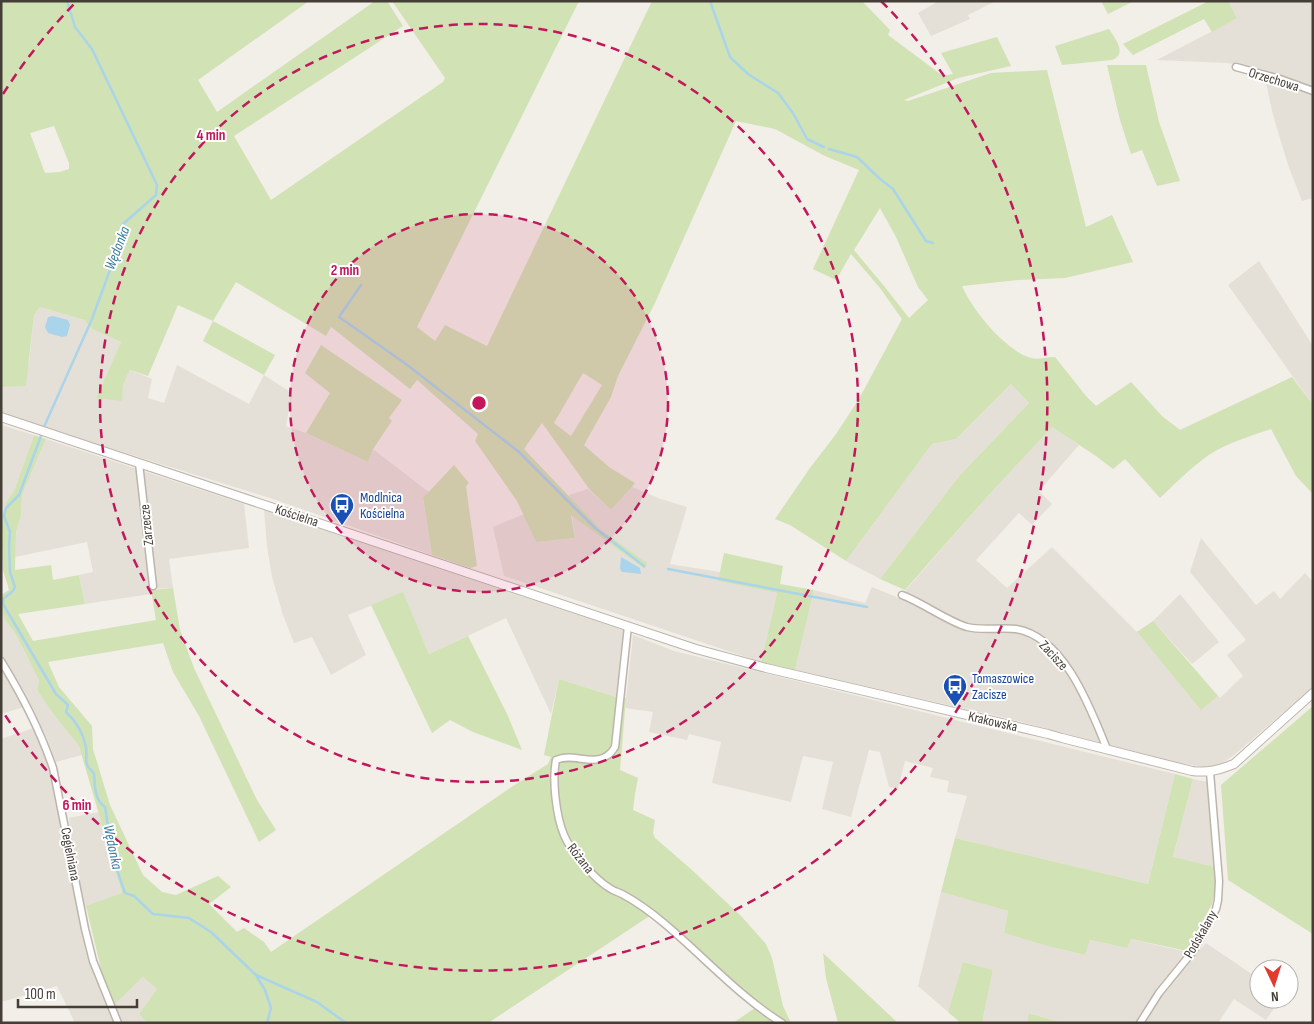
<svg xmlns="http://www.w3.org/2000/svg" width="1314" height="1024" font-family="'Sofia Sans Condensed',sans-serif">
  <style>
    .residential { fill: #e5e0d7 }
    .green { fill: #d1e2b5; fill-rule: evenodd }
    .water { fill: #aad4e9 }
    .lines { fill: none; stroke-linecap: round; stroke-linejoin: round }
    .stream { stroke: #aad4e9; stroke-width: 2.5 }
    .minor-casing { stroke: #bdb5ab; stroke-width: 9 }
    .tertiary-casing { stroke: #bdb5ab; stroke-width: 10 }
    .minor { stroke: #fff; stroke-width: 6 }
    .tertiary { stroke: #fff; stroke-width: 8 }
    .ring { fill: none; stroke: #c2185b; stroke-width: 2.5; stroke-dasharray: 9 6 }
    .labels { text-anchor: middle; stroke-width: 4; stroke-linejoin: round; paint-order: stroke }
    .street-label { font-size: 14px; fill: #453e37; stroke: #fff }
    .transit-label { font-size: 14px; fill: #164399; stroke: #fff; text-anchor: start }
    .water-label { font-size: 15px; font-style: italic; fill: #3a7b9e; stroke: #fff }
    .centre { fill: #c2185b; stroke: #fff; stroke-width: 2.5 }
    .ring-label { font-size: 15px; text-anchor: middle; font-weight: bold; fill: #c2185b; stroke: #fff; stroke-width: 4; stroke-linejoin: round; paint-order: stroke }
  </style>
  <rect width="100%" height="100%" fill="#f2eee8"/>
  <g class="residential">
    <polygon points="939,1 996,1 968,15 970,19 931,36 918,13"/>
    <polygon points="1228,1 1313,1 1313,198 1302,201 1288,165 1273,115 1266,83 1266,71 1227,63 1157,60 1237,18"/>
    <polygon points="1259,261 1313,346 1313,405 1228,285"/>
    <polygon points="40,307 84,320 92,329 121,342 96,398 123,385 130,370 152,379 148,398 164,403 177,365 249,404 264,375 292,393 286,426 306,433 368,462 373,449 430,493 423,499 432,555 273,499 1,414 1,387 9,387 29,364 34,315"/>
    <polygon points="1011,384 1029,403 960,475 880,579 846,561 932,444 956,439"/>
    <polygon points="1,425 34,435 14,491 6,502 1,524"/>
    <polygon points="1052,427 1079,445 1039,491 1052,504 1032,525 1019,513 976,560 1007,588 1052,547 1137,632 1201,709 1218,696 1220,698 1243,676 1227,655 1246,640 1190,572 1201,538 1256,605 1274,591 1280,599 1305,573 1313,582 1313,687 1234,755 1218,766 1204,767 1178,763 1006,718 795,670 814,590 865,603 872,587 899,598 986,498"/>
    <polygon points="46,439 244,504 249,548 169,559 173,588 151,589 151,594 85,604 79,575 93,572 87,542 15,557 16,532 21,515 22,495"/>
    <polygon points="632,487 661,499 687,507 670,564 720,572 719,581 777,593 761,662 504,576 493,527 524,514 536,542 575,538 569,495 588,489 611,510"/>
    <polygon points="264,510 623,630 616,697 559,679 551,714 506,618 429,654 403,593 348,615 366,655 331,675 312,637 294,643 283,615 272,577 267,546"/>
    <polygon points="1180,594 1219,642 1192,664 1153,621"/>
    <polygon points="1,608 5,620 15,633 26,654 39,681 37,690 54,715 79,746 82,755 56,762 47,738 23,690 1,653"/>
    <polygon points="633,635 674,651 1175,774 1148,884 955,838 967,796 947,792 949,781 930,777 933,768 905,761 898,789 889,787 880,752 869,750 851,817 822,809 833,762 803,756 791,802 712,783 721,742 689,734 687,740 649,732 653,712 625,708"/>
    <polygon points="1,668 13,685 24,707 1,714"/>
    <polygon points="34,728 49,763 62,821 63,835 71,832 69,818 99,812 122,894 78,909 82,932 95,973 116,1023 75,1023 57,986 1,1002 1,739"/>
    <polygon points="1193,779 1208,782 1215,867 1173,858"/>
    <polygon points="941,892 1008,911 1004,933 1047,946 1085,955 1090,940 1127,948 1130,939 1196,954 1206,943 1259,979 1259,999 1280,999 1266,1020 1234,999 1218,1023 1062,1023 1030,1013 1027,1023 982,1023 993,970 963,962 948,1012 918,986"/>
    <polygon points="143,977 158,988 139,1014 147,1023 122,1023 114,1005"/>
  </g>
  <g class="green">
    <path d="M1 1H309L198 80 217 112 375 1H387L403 26 234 136 271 200 443 82 445 78 392 1H579L417 327 435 341 445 325 487 346 652 1H862L890 30 888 35 943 76 953 74 941 53 997 37 1011 66 958 78 904 100 908 101 991 73 1047 70 1086 227 1112 215 1133 262 1065 278 1019 280 962 286C972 310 1006 351 1031 358 1038 360 1048 357 1055 357L1086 396 1096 406 1131 382 1162 416 1180 430 1292 377 1313 405V494L1296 476 1271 429C1253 435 1234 441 1217 450 1196 462 1178 481 1160 498L1125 459 1113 469 1096 456 1052 427 986 498 905 590 880 579 960 475 1029 403 1011 384 956 439 932 444 846 561 790 525 775 519 810 468 836 434 859 399 902 319 880 288 851 254 836 280 813 269 859 170 825 156 775 129 736 121 654 305 618 376 611 397 584 445 609 467 635 483 632 487 611 510 590 490 542 423 524 449 600 529 647 563 645 569 571 515 575 538 536 542 517 501 475 441 478 434 417 380 410 389 331 327 326 336 236 282 213 321 275 355 264 375 203 341 213 321 178 305 148 376 130 370 123 385 122 401 96 398 121 342 92 329 84 320 40 307 34 315 26 386 1 387ZM54 126 69 163V169L60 172 45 173 30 133ZM880 208 896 237 918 287 928 300 909 318 884 286 854 250ZM583 373 602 385 571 436 554 423Z"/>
    <polygon points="1101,1 1134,1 1108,14"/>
    <polygon points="1209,1 1228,1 1237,18 1212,32 1204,19 1133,55 1123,44"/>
    <path d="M1109 29C1115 38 1128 54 1112 60L1062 65 1055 46Z"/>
    <polygon points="1107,65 1146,65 1159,122 1180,181 1157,186 1142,150 1131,154 1120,120"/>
    <polygon points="321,345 402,400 389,418 392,421 373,449 368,462 306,433 330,393 305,373"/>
    <polygon points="34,435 46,439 22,495 21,515 16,532 15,570 51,565 53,580 79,575 85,604 18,614 33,641 156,620 151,590 173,588 180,630 194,668 257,800 276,830 259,842 199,716 173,672 163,643 48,662 59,687 92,726 93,749 110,805 143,875 162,892 176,895 218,876 231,887 209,904 237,932 244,928 264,942 271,952 510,788 548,764 551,757 544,755 559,679 616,697 626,698 620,770 638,778 635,794 633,810 655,820 653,833 655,838 692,870 741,916 766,944 772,958 783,1006 791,1023 786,1023 758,1003 682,934 655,913 615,886 603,885 651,915 488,1023 147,1023 139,1014 157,989 143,977 114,1005 102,973 86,906 122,893 79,746 54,715 37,690 39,681 26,654 15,633 5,620 1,608 1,595 9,590 3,570 1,524 6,502 14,491"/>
    <polygon points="454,465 469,483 466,486 477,566 470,568 432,555 423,498"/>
    <polygon points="724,553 783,566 780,584 814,590 795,670 761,662 777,593 718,581"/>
    <polygon points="403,592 429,654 468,636 508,716 522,750 473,732 450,720 432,733 371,605"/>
    <polygon points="1153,621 1218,696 1201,710 1137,632"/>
    <polygon points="1313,706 1313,934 1228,880 1221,785"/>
    <polygon points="1175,774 1193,779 1173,857 1215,867 1217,882 1212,904 1187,951 1131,939 1127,948 1090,940 1085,955 1047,946 1004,933 1008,911 941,892 955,838 1148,884"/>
    <polygon points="823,953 898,1023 838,1023 826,978"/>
    <polygon points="963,962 993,970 982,1023 961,1023 948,1012"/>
    <polygon points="755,1008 778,1023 733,1023"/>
    <polygon points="1029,1013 1062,1023 1027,1023"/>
  </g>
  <g class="water">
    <polygon points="53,316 68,320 70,325 67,336 62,337 48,333 45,327 48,317"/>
    <polygon points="621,557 640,568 641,574 622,572 620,569"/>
  </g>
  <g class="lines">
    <g class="stream">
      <polyline points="710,1 730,57 748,74 778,93 793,113 807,139 824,147"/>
      <polyline points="829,149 857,157 879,178 893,189 926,241 933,243"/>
      <polyline points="361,285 339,317 406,364 519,452 595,528 644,566"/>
      <polyline points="44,427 92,319 114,259 122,225 156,195 157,185 92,49 75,27 67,1"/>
      <path d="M41 436 19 495 6 508 4 516 10 532 9 545 10 572 15 587 13 591 3 599V604L56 694 68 705 66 712C77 722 83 733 86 747 88 760 82 763 94 773 95 786 94 799 105 807L110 838 115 844 116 867 125 893 134 896 153 914 189 918 211 932 256 975 317 1002 346 1023"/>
      <polyline points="668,569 867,607"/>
      <polyline points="257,977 265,990 271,1008 267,1023"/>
    </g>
    <g class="minor-casing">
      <g id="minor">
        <polyline points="1236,67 1280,79 1313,91"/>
        <polyline points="139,463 153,586"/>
        <path d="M902 595C923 603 947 621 967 627 983 631 1000 627 1016 629 1065 637 1091 710 1107 749"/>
        <path d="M628 626 615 747C600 772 576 751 556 760 552 780 556 816 564 835 571 852 595 880 611 889 614 891 618 892 622 894 637 902 652 913 665 924 703 956 740 997 782 1023"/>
        <path d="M1 661C22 695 40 730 53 768L85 929 93 961 118 1023"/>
        <polyline points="1140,1023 1159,993 1194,950 1216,909 1218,900 1219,881 1210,772"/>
      </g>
    </g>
    <g class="tertiary-casing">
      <path id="tertiary" d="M1 417 696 649 766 668 1048 734 1062 738 1192 771C1208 773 1219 770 1234 764L1313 693"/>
    </g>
    <use href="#minor" class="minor"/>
    <use href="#tertiary" class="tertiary"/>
  </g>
  <circle cx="479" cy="403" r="189" fill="#c2185b" fill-opacity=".12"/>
  <g class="ring">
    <circle cx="479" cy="403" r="189"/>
    <circle cx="479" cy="403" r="379"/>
    <path d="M3 94A568 568 0 0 1 77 1M881 1A568 568 0 1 1 3 712"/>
  </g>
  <defs>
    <g id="bus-pin" transform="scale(1.25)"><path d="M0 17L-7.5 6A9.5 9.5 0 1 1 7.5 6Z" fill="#1a4fb4" stroke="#fff"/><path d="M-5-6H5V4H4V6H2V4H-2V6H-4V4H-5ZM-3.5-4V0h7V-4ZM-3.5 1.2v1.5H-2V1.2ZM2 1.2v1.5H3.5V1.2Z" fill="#fff"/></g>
  </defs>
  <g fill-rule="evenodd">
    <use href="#bus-pin" x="342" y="505"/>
    <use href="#bus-pin" x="955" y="686"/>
  </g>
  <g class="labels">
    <g class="street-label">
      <text transform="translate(1274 79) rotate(17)" y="5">Orzechowa</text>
      <text transform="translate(297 515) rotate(18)" y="5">Kościelna</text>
      <text transform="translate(146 525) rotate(-96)" y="5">Zarzecze</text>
      <text transform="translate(1054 655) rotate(47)" y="5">Zacisze</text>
      <text transform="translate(993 721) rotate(13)" y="5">Krakowska</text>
      <text transform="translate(71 854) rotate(79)" y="5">Cegielniana</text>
      <text transform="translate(581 858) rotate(52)" y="5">Różana</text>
      <text transform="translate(1200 934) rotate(-60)" y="5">Podskalany</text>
    </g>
    <g class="transit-label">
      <text x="360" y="502">Modlnica<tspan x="360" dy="16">Kościelna</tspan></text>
      <text x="972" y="683">Tomaszowice<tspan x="972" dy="16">Zacisze</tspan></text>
    </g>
    <g class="water-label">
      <text transform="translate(117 248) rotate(-69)" y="5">Wędonka</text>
      <text transform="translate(113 847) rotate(78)" y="5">Wędonka</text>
    </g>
  </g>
  <circle cx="479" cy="403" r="8" class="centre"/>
  <g class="ring-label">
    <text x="211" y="140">4 min</text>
    <text x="345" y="275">2 min</text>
    <text x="77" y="810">6 min</text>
  </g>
  <rect width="1314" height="1024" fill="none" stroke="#453e37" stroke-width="5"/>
  <g transform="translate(1274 984) rotate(176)"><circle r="24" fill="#ffffff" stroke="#b5b2af"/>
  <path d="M0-4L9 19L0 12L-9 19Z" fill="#e33a2e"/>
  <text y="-8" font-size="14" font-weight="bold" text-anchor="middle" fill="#453e37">N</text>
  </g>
  <path d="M18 999v8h119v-8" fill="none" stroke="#453e37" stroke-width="2.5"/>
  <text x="25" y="999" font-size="15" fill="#453e37" stroke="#ffffff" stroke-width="4" paint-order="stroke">100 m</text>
</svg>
